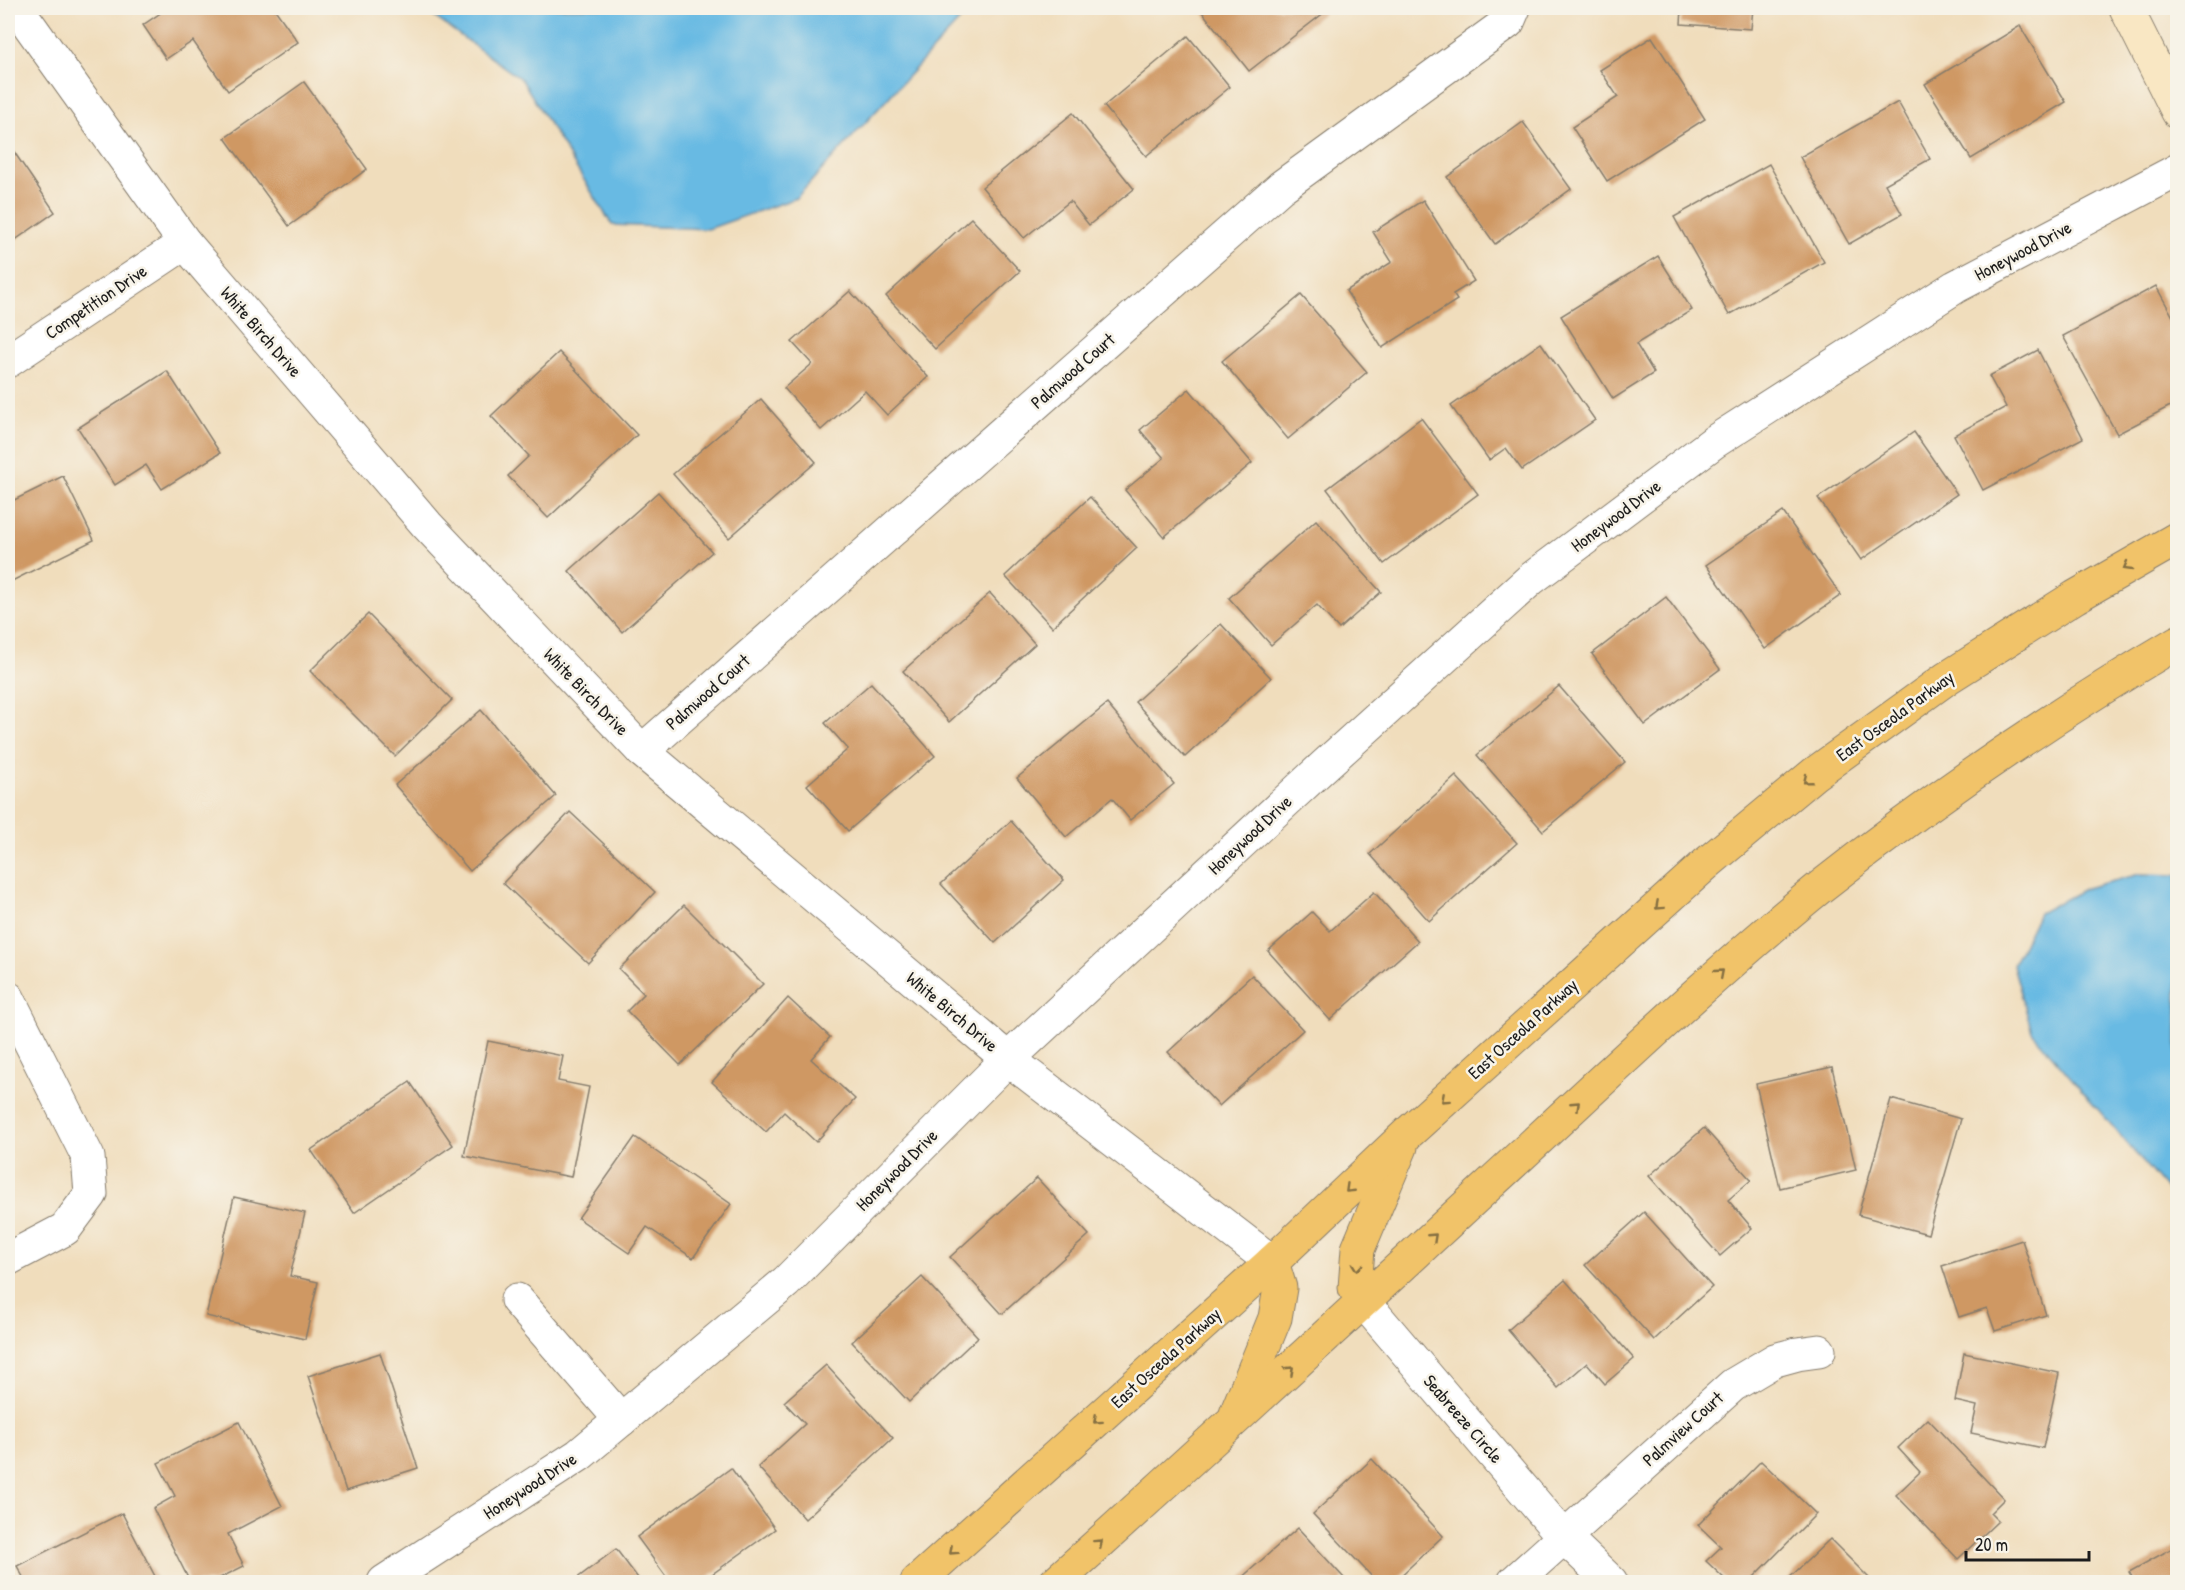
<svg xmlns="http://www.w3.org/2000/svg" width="2185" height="1590" font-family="'Patrick Hand',sans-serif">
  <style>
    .water { fill: #67bae3; stroke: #426b80; stroke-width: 1.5 }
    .building { fill: #cf9863 }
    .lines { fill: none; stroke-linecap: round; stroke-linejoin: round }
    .street-casing { stroke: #867c6c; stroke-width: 35 }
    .secondary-casing { stroke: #867c6c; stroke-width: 35 }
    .primary-casing { stroke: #867c6c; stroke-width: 35 }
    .street { stroke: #fff; stroke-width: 33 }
    .secondary { stroke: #f9e7c3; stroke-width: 33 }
    .primary { stroke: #f1c369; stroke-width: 33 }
    .oneway { stroke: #867042 }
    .labels { text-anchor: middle; stroke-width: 5; stroke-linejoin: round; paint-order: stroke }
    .street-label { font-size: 18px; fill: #1c1c1c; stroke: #f7f3e8 }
  </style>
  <rect width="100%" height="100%" fill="#f7f3e8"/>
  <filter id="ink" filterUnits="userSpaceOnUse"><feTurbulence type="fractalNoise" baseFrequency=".0167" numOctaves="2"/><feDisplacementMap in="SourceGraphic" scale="12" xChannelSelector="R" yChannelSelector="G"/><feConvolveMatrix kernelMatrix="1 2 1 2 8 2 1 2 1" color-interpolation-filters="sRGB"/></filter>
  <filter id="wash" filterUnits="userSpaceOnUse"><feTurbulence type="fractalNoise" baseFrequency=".008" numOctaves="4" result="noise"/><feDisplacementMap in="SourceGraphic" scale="24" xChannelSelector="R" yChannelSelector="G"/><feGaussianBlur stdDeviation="1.35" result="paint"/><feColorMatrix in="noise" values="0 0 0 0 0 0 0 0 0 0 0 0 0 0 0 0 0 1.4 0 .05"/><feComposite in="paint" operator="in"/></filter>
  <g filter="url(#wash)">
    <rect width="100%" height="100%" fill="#f0ddbc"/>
    <g class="water">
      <polygon points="422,8 971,8 796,198 708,229 612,225 522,80"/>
      <polygon points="2140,874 2177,875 2177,1202 2032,1032 2013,965 2039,913 2086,888"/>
    </g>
    <g id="blocks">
      <g class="building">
        <polygon points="168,8 274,8 298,42 228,91 193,41 166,59 143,25"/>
        <polygon points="1199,8 1330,8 1249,71"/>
        <polygon points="1682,8 1753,8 1751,29 1681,24"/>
        <polygon points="2020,26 2066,102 1971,159 1925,84"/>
        <polygon points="1188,36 1230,87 1146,156 1104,106"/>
        <polygon points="1652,37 1705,119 1607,181 1572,127 1618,97 1600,70"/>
        <polygon points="304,82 367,169 289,226 225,138"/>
        <polygon points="1898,102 1930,159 1885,184 1902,214 1849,244 1800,157"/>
        <polygon points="1073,113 1134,189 1089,225 1070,201 1024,238 982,187"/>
        <polygon points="1523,122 1571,189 1495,244 1447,177"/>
        <polygon points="8,143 55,212 8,245"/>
        <polygon points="1769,164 1824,262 1729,315 1674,217"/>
        <polygon points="1423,200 1474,281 1453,294 1457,300 1382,348 1346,291 1392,262 1373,232"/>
        <polygon points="971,218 1020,271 935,349 886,296"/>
        <polygon points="1658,256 1692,310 1636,344 1654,373 1613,399 1561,316"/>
        <polygon points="2156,286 2178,326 2178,402 2117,434 2063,336"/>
        <polygon points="850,291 928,377 887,415 865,391 821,430 784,388 812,364 792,342"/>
        <polygon points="1301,295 1367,372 1288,439 1222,361"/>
        <polygon points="1541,343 1595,420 1522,470 1506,448 1489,460 1451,406"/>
        <polygon points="2038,350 2083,438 1983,490 1954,435 2006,407 1989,376"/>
        <polygon points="559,352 637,435 548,518 508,476 529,456 491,416"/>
        <polygon points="167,371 220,453 162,489 146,465 115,485 78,428"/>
        <polygon points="1189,389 1252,463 1164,537 1125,490 1164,458 1140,430"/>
        <polygon points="761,399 816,462 729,538 673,474"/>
        <polygon points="1421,418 1478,494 1384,564 1327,489"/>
        <polygon points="1914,432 1957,494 1861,560 1818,498"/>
        <polygon points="63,476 94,540 8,583 8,503"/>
        <polygon points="658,492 712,552 622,632 569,571"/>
        <polygon points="1090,497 1137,548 1052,627 1005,576"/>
        <polygon points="1783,512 1841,595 1765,649 1706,565"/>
        <polygon points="1316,520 1381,592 1339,629 1317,605 1271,645 1229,598"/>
        <polygon points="990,593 1035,644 949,722 903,671"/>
        <polygon points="1666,597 1720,669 1645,725 1592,654"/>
        <polygon points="368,614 452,700 395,756 310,671"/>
        <polygon points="1221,624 1271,678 1185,757 1135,702"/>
        <polygon points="871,683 935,756 848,831 807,785 848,749 825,723"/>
        <polygon points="1559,686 1625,762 1543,831 1477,755"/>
        <polygon points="1107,704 1174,784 1130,820 1112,798 1066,837 1017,778"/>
        <polygon points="481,710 556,796 470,871 395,785"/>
        <polygon points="1456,776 1517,843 1429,921 1370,854"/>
        <polygon points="570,812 655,892 588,963 503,883"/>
        <polygon points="1011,821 1064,880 995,943 941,884"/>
        <polygon points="1374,892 1418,941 1330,1020 1268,951 1312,912 1330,931"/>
        <polygon points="684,905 763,984 680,1065 627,1011 644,994 619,969"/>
        <polygon points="1252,975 1303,1030 1219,1106 1168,1052"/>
        <polygon points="788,998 830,1037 811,1059 855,1099 816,1142 784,1112 766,1132 712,1082"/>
        <polygon points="488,1041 563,1056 558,1081 589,1087 571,1177 464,1156"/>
        <polygon points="1832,1067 1856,1170 1780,1188 1756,1084"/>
        <polygon points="410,1082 453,1145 354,1213 311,1150"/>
        <polygon points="1891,1099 1961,1119 1928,1234 1858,1215"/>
        <polygon points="1704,1128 1751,1180 1728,1200 1752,1228 1720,1256 1649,1176"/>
        <polygon points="635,1137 731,1204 693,1258 647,1227 629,1253 578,1218"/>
        <polygon points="1037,1178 1089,1235 1002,1314 950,1257"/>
        <polygon points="234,1197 305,1213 290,1276 318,1282 305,1339 206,1316"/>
        <polygon points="1644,1212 1712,1287 1654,1340 1585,1265"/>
        <polygon points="2022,1240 2046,1315 1995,1331 1987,1308 1959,1317 1942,1266"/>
        <polygon points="922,1277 978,1337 909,1402 852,1342"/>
        <polygon points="1565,1280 1634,1359 1605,1384 1587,1363 1558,1388 1508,1330"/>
        <polygon points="380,1353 418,1468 346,1491 308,1376"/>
        <polygon points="1964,1353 2059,1373 2043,1448 1971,1433 1977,1406 1955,1401"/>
        <polygon points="826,1365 893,1438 805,1519 758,1467 805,1424 784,1402"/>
        <polygon points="1928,1419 2004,1499 1990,1513 1998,1521 1958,1559 1896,1495 1920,1472 1898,1448"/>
        <polygon points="239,1422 282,1506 228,1534 244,1566 212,1582 190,1582 153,1508 175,1496 158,1463"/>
        <polygon points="1372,1459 1443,1536 1394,1582 1377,1582 1313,1514"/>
        <polygon points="1761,1461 1816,1514 1749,1582 1728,1582 1706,1561 1721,1547 1698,1525"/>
        <polygon points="731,1468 775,1529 701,1582 670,1582 637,1537"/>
        <polygon points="122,1513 158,1582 26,1582 17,1566"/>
        <polygon points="1298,1528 1344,1578 1340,1582 1241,1582 1239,1580"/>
        <polygon points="1830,1539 1873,1582 1785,1582"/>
        <polygon points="2178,1545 2178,1582 2135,1582 2129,1572"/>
        <polygon points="616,1549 641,1582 572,1582"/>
      </g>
    </g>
  </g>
  <g filter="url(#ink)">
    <use href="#blocks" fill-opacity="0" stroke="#867c6c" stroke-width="1.5"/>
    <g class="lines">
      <g class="street-casing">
        <g id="street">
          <polyline points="17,8 185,243 427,525 642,751 1008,1059 1272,1262"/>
          <polyline points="8,361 185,243"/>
          <polyline points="642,751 1281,187 1508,22 1514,8"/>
          <polyline points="8,998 88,1157 91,1194 65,1229 8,1259"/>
          <polyline points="517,1300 621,1420"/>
          <polyline points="1363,1301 1563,1536 1611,1582"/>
          <polyline points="384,1582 579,1455 786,1282 1008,1059 1325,765 1531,579 1714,442 1955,287 2178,170"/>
          <polyline points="1514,1582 1733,1385 1775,1360 1797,1354 1819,1351"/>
        </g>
      </g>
      <g class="secondary-casing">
        <polyline id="secondary" points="2126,8 2178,112"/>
      </g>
      <g class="primary-casing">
        <g id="primary">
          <polyline points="1363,1301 1355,1288 1358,1249 1401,1147"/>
          <polyline points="1236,1414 1275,1318 1280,1288 1272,1262"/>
          <polyline points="917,1582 1272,1262 1407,1134 1706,864 1814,774 1947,678 2075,597 2178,538"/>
          <path d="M1056 1582C1202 1451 1346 1317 1490 1184 1599 1084 1705 981 1819 888 1933 798 2053 716 2178 642"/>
        </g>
      </g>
      <use href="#street" class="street"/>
      <use href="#secondary" class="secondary"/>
      <use href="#primary" class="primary"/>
    </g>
    <defs><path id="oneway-chevron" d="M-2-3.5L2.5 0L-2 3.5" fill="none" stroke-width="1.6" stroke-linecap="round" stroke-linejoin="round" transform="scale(1.5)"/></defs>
    <g class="oneway">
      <use href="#oneway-chevron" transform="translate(2127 567) rotate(150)"/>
      <use href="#oneway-chevron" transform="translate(1807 780) rotate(141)"/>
      <use href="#oneway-chevron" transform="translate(1659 906) rotate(138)"/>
      <use href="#oneway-chevron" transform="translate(1720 973) rotate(-41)"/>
      <use href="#oneway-chevron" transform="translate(1445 1099) rotate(138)"/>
      <use href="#oneway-chevron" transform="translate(1576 1105) rotate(-43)"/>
      <use href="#oneway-chevron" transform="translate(1349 1189) rotate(136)"/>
      <use href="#oneway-chevron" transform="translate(1433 1237) rotate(-43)"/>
      <use href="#oneway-chevron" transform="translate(1357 1267) rotate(96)"/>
      <use href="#oneway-chevron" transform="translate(1290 1370) rotate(-43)"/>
      <use href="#oneway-chevron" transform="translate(1097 1420) rotate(138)"/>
      <use href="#oneway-chevron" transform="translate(1099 1543) rotate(-42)"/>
      <use href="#oneway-chevron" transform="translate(953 1551) rotate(138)"/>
    </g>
  </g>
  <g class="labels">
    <g class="street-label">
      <text transform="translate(2023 251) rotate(-28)" y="6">Honeywood Drive</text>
      <text transform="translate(96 302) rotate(-34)" y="6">Competition Drive</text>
      <text transform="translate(261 332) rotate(49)" y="6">White Birch Drive</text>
      <text transform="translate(1073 371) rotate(-41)" y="6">Palmwood Court</text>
      <text transform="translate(1616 516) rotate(-37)" y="6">Honeywood Drive</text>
      <text transform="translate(586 692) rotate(46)" y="6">White Birch Drive</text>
      <text transform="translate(708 692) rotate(-41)" y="6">Palmwood Court</text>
      <text transform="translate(1895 716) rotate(-36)" y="6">East Osceola Parkway</text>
      <text transform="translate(1250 835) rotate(-43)" y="6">Honeywood Drive</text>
      <text transform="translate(952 1012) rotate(40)" y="6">White Birch Drive</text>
      <text transform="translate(1523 1029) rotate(-42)" y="6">East Osceola Parkway</text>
      <text transform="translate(897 1170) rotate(-45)" y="6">Honeywood Drive</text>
      <text transform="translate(1166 1358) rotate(-42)" y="6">East Osceola Parkway</text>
      <text transform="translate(1463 1419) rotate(49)" y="6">Seabreeze Circle</text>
      <text transform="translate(1683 1429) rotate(-42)" y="6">Palmview Court</text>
      <text transform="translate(530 1486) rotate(-33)" y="6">Honeywood Drive</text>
    </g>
  </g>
  <rect width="2185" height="1590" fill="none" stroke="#f7f3e8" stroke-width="30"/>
  <path d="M1966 1551v9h123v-9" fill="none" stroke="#1c1c1c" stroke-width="3"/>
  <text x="1975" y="1551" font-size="18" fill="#1c1c1c" stroke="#f7f3e8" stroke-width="4.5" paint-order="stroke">20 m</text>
</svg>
